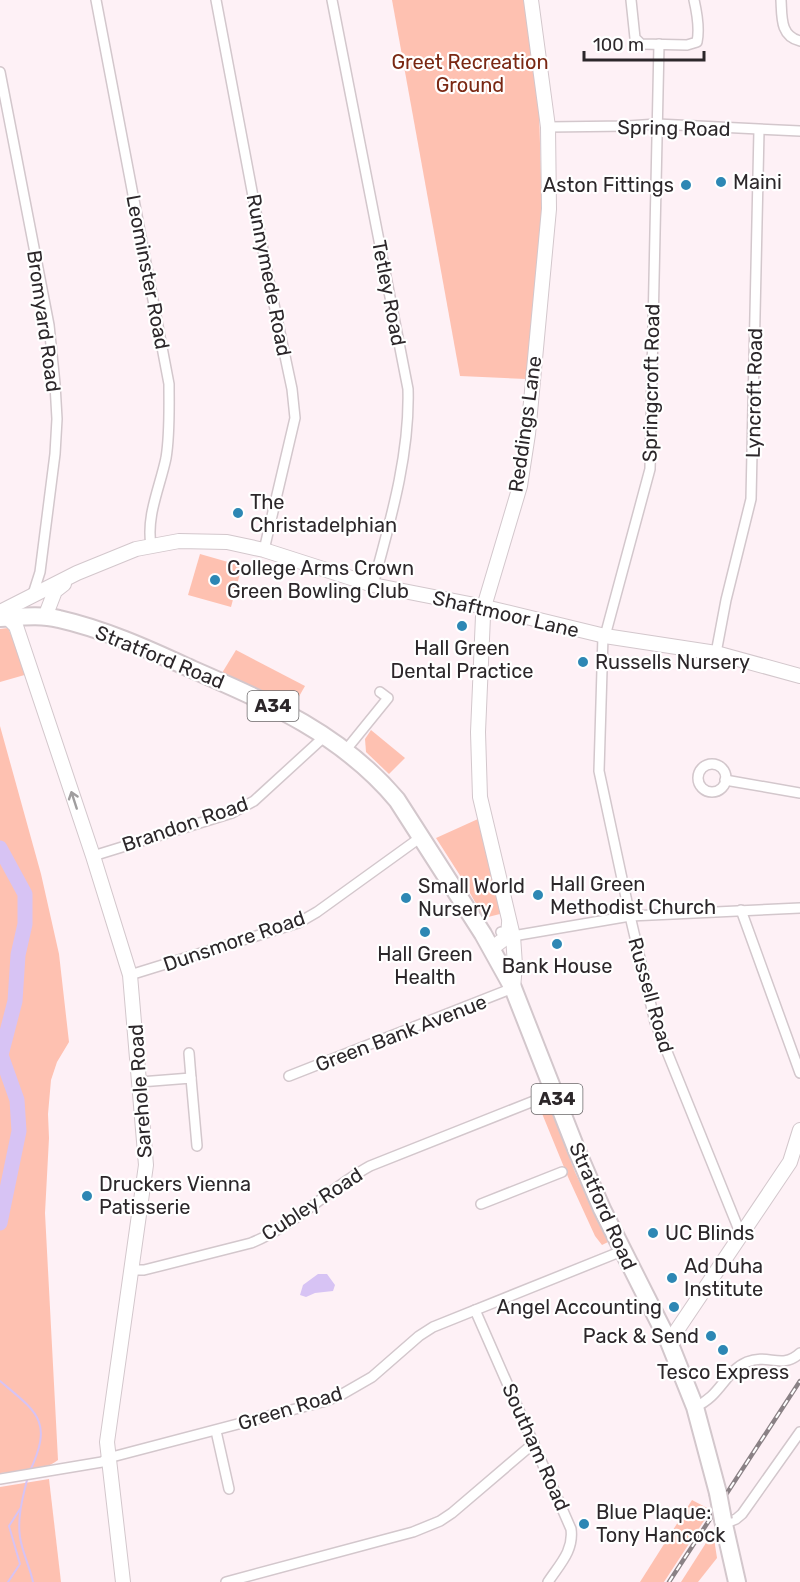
<svg xmlns="http://www.w3.org/2000/svg" width="800" height="1582" font-family="Rubik,sans-serif">
  <style>
    .green { fill: #fec1b1 }
    .water { fill: #d7c3f4 }
    .lines { fill: none; stroke-linecap: round; stroke-linejoin: round }
    .stream { stroke: #d7c3f4; stroke-width: 2 }
    .river { stroke: #d7c3f4; stroke-width: 15 }
    .street-casing { stroke: #d3c7cc; stroke-width: 12 }
    .secondary-casing { stroke: #d3c7cc; stroke-width: 16 }
    .highway-casing { stroke: #d3c7cc; stroke-width: 20 }
    .street { stroke: #fff; stroke-width: 9 }
    .secondary { stroke: #fff; stroke-width: 14 }
    .highway { stroke: #fff; stroke-width: 16 }
    .rail-casing { stroke: #8a8185; stroke-width: 4.5 }
    .rail { stroke: #fff; stroke-width: 2; stroke-dasharray: 7; stroke-linecap: butt }
    .highway-bridge-casing { stroke: #d3c7cc; stroke-width: 20; stroke-linecap: butt }
    .highway-bridge { stroke: #fff; stroke-width: 16 }
    .oneway { stroke: #a09e9f }
    .poi-dot { fill: #2d87b4; stroke: #fff; stroke-width: 2 }
    .labels { text-anchor: middle; stroke-width: 4.5; stroke-linejoin: round; paint-order: stroke }
    .shield { fill: #fff; stroke: #6b686a; stroke-width: 1.5 }
    .shield-label { font-size: 18px; font-weight: bold; fill: #2c272a }
    .park-label { font-size: 20px; fill: #7a2813; stroke: #fff }
    .street-label { font-size: 20px; fill: #2c272a; stroke: #fff }
    .poi-label { font-size: 20px; fill: #2c272a; stroke: #fff; text-anchor: start }
  </style>
  <rect width="100%" height="100%" fill="#fef1f6"/>
  <g class="green">
    <polygon points="392,0 524,0 539,110 542,211 526,379 460,376"/>
    <polygon points="200,554 242,566 231,607 188,595"/>
    <polygon points="8,628 28,674 0,682 0,629"/>
    <polygon points="236,650 305,686 293,707 222,673"/>
    <path d="M0 726 41 874 59 954 69 1042 57 1062 51 1080 48 1114 49 1138 45 1213 58 1460C41 1473 20 1472 0 1473Z"/>
    <polygon points="371,730 405,758 389,774 366,752 365,739"/>
    <polygon points="478,819 499,898 500,914 484,918 461,877 436,838"/>
    <polygon points="547,1107 551,1108 575,1172 608,1242 602,1245 595,1236 568,1177 541,1111"/>
    <polygon points="49,1479 61,1582 0,1582 0,1487"/>
    <polygon points="692,1500 711,1510 664,1582 640,1582"/>
    <polygon points="713,1532 717,1558 698,1582 681,1582"/>
  </g>
  <polygon class="water" points="318,1274 327,1274 335,1285 333,1291 315,1293 306,1297 300,1295 303,1285"/>
  <g class="lines">
    <g class="stream">
      <path d="M0 1381C38 1413 53 1421 30 1471"/>
      <path d="M28 1476C23 1496 17 1517 20 1537 22 1552 30 1567 33 1582"/>
      <polyline points="8,1582 20,1564 9,1526 20,1509"/>
    </g>
    <polyline class="river" points="0,848 25,894 25,924 18,955 15,1001 1,1055 17,1100 19,1131 0,1223"/>
    <g class="street-casing">
      <g id="street">
        <path d="M96 0 169 384C169 409 170 434 166 458 160 487 146 516 151 545"/>
        <polyline points="216,0 268,276 292,389 295,418 264,550"/>
        <path d="M332 0 408 389C410 455 390 522 373 585"/>
        <path d="M631 0 635 38 641 44 687 45 697 42C700 28 697 13 694 0"/>
        <path d="M781 0C782 17 780 36 800 41"/>
        <polyline points="0,72 49,325 55,384 57,419 55,454 40,572 33,594"/>
        <polyline points="548,127 628,126 657,124 800,131"/>
        <polyline points="603,636 599,771 630,916 655,1022 741,1235"/>
        <polyline points="605,636 650,469 659,44"/>
        <polyline points="716,653 726,600 751,499 759,130"/>
        <polyline points="345,751 388,698 380,692"/>
        <circle cx="712" cy="778" r="14"/>
        <polyline points="725,780 800,793"/>
        <polyline points="93,856 232,813 254,801 325,736"/>
        <polyline points="741,910 800,1073"/>
        <polyline points="501,932 508,936 513,936 630,916 800,908"/>
        <polyline points="130,975 298,923 317,912 421,837"/>
        <polyline points="189,1053 191,1078"/>
        <polyline points="289,1076 513,988"/>
        <polyline points="140,1082 191,1078 197,1146"/>
        <polyline points="481,1204 562,1172"/>
        <path d="M131 1270H144L251 1243C296 1225 328 1189 370 1166L554 1093"/>
        <path d="M475 1310 571 1529C574 1551 559 1565 548 1582"/>
        <path d="M695 1407C721 1396 724 1372 747 1362 768 1353 782 1370 800 1353"/>
        <polyline points="216,1431 229,1489"/>
        <polyline points="0,1479 102,1462 108,1458 322,1402 339,1396 372,1377 419,1336 433,1327 622,1251"/>
        <polyline points="724,1524 736,1519 742,1514 800,1432"/>
        <polyline points="226,1582 413,1532 440,1521 452,1513 534,1443"/>
      </g>
    </g>
    <g class="secondary-casing">
      <g id="secondary">
        <polyline points="0,612 77,573 136,549 179,541 227,542 264,550 373,585 485,607 605,636 716,653 800,676"/>
        <polyline points="45,617 55,591 64,584"/>
        <polyline points="8,618 16,626 93,856 130,975 146,1165 107,1442 123,1582"/>
        <polyline points="491,949 508,936 509,923"/>
        <polyline points="513,988 515,965 513,936 480,797 478,732 483,616 486,600 520,486 528,434 549,209 548,127 531,0"/>
        <polyline points="669,1342 790,1162 800,1130"/>
      </g>
    </g>
    <g class="highway-casing">
      <g id="highway">
        <path d="M0 618C19 617 40 614 59 619 103 629 146 648 187 667 265 701 341 733 397 800L483 934 513 988 577 1151 602 1209 669 1342 695 1407 718 1493"/>
        <polyline points="723,1520 737,1582"/>
      </g>
    </g>
    <use href="#street" class="street"/>
    <use href="#secondary" class="secondary"/>
    <use href="#highway" class="highway"/>
    <g class="rail-casing">
      <polyline id="rail" points="669,1582 800,1381"/>
    </g>
    <use href="#rail" class="rail"/>
    <g class="highway-bridge-casing">
      <polyline id="highway-bridge" points="718,1493 723,1520"/>
    </g>
    <use href="#highway-bridge" class="highway-bridge"/>
  </g>
  <defs><path id="oneway-shaft" d="M-6 0H5M1.5-3L5.5 0L1.5 3" fill="none" stroke-width="1.6" stroke-linecap="round" stroke-linejoin="round" transform="scale(1.5)"/></defs>
  <use class="oneway" href="#oneway-shaft" transform="translate(74 800) rotate(-108)"/>
  <g class="poi-dot">
    <circle cx="721" cy="182" r="6"/>
    <circle cx="686" cy="185" r="6"/>
    <circle cx="238" cy="513" r="6"/>
    <circle cx="215" cy="580" r="6"/>
    <circle cx="462" cy="626" r="6"/>
    <circle cx="583" cy="662" r="6"/>
    <circle cx="538" cy="895" r="6"/>
    <circle cx="406" cy="898" r="6"/>
    <circle cx="425" cy="932" r="6"/>
    <circle cx="557" cy="944" r="6"/>
    <circle cx="87" cy="1196" r="6"/>
    <circle cx="653" cy="1233" r="6"/>
    <circle cx="672" cy="1278" r="6"/>
    <circle cx="674" cy="1307" r="6"/>
    <circle cx="711" cy="1336" r="6"/>
    <circle cx="723" cy="1350" r="6"/>
    <circle cx="584" cy="1524" r="6"/>
  </g>
  <g class="labels">
    <g class="shield">
      <rect x="247.5" y="691" width="51" height="30" rx="4.5"/>
      <rect x="531.5" y="1084" width="51" height="30" rx="4.5"/>
    </g>
    <g class="shield-label">
      <text x="273" y="712">A34</text>
      <text x="557" y="1105">A34</text>
    </g>
    <g class="park-label">
      <text x="470" y="69">Greet Recreation<tspan x="470" dy="23">Ground</tspan></text>
    </g>
    <g class="street-label">
      <text transform="translate(674 128) rotate(1)" y="7">Spring Road</text>
      <text transform="translate(148 272) rotate(79)" y="7">Leominster Road</text>
      <text transform="translate(269 275) rotate(79)" y="7">Runnymede Road</text>
      <text transform="translate(389 293) rotate(79)" y="7">Tetley Road</text>
      <text transform="translate(44 321) rotate(82)" y="7">Bromyard Road</text>
      <text transform="translate(651 383) rotate(-89)" y="7">Springcroft Road</text>
      <text transform="translate(754 393) rotate(-89)" y="7">Lyncroft Road</text>
      <text transform="translate(525 424) rotate(-82)" y="7">Reddings Lane</text>
      <text transform="translate(506 614) rotate(13)" y="7">Shaftmoor Lane</text>
      <text transform="translate(160 657) rotate(22)" y="7">Stratford Road</text>
      <text transform="translate(185 824) rotate(-19)" y="7">Brandon Road</text>
      <text transform="translate(234 941) rotate(-19)" y="7">Dunsmore Road</text>
      <text transform="translate(651 995) rotate(74)" y="7">Russell Road</text>
      <text transform="translate(401 1033) rotate(-21)" y="7">Green Bank Avenue</text>
      <text transform="translate(140 1091) rotate(-94)" y="7">Sarehole Road</text>
      <text transform="translate(312 1204) rotate(-33)" y="7">Cubley Road</text>
      <text transform="translate(603 1206) rotate(66)" y="7">Stratford Road</text>
      <text transform="translate(290 1408) rotate(-17)" y="7">Green Road</text>
      <text transform="translate(536 1447) rotate(66)" y="7">Southam Road</text>
    </g>
    <g class="poi-label">
      <text x="733" y="189">Maini</text>
      <text x="674" y="192" text-anchor="end">Aston Fittings</text>
      <text x="250" y="509">The<tspan x="250" dy="23">Christadelphian</tspan></text>
      <text x="227" y="575">College Arms Crown<tspan x="227" dy="23">Green Bowling Club</tspan></text>
      <text x="462" y="655" text-anchor="middle">Hall Green<tspan x="462" dy="23">Dental Practice</tspan></text>
      <text x="595" y="669">Russells Nursery</text>
      <text x="550" y="891">Hall Green<tspan x="550" dy="23">Methodist Church</tspan></text>
      <text x="418" y="893">Small World<tspan x="418" dy="23">Nursery</tspan></text>
      <text x="425" y="961" text-anchor="middle">Hall Green<tspan x="425" dy="23">Health</tspan></text>
      <text x="557" y="973" text-anchor="middle">Bank House</text>
      <text x="99" y="1191">Druckers Vienna<tspan x="99" dy="23">Patisserie</tspan></text>
      <text x="665" y="1240">UC Blinds</text>
      <text x="684" y="1273">Ad Duha<tspan x="684" dy="23">Institute</tspan></text>
      <text x="662" y="1314" text-anchor="end">Angel Accounting</text>
      <text x="699" y="1343" text-anchor="end">Pack &amp; Send</text>
      <text x="723" y="1379" text-anchor="middle">Tesco Express</text>
      <text x="596" y="1519">Blue Plaque:<tspan x="596" dy="23">Tony Hancock</tspan></text>
    </g>
  </g>
  <path d="M584 51v9h120v-9" fill="none" stroke="#2c272a" stroke-width="3"/>
  <text x="593" y="51" font-size="18" fill="#2c272a" stroke="#ffffff" stroke-width="4.5" paint-order="stroke">100 m</text>
</svg>
